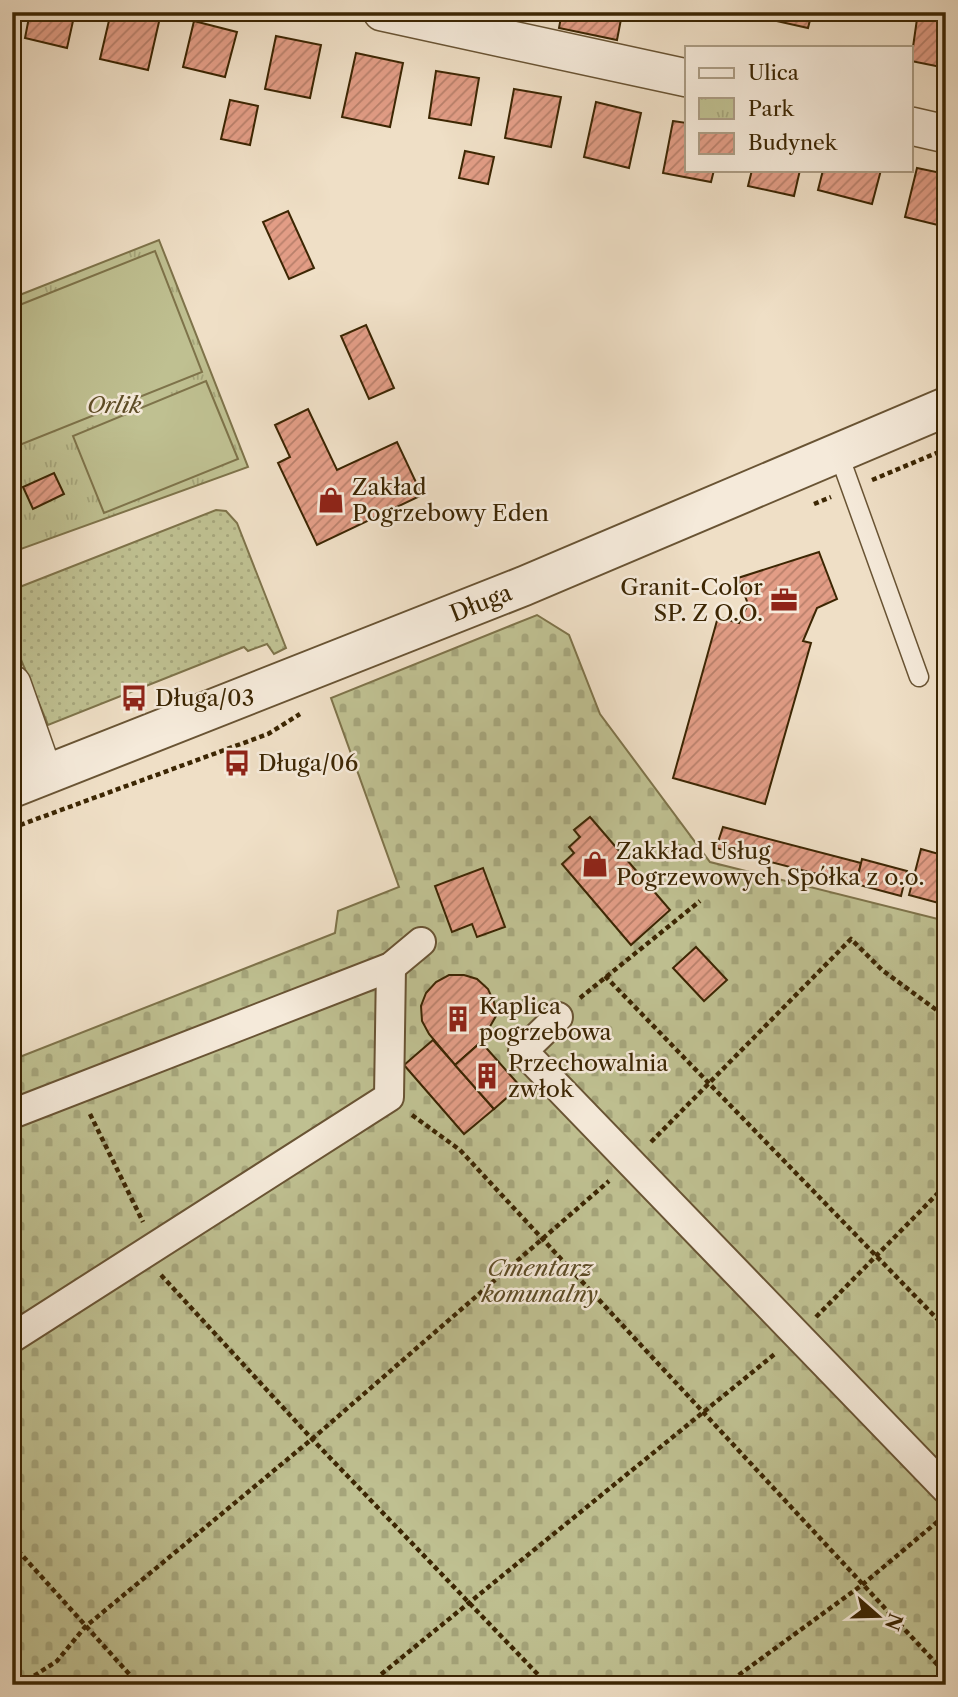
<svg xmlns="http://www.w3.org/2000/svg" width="958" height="1697" font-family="'Libre Caslon Text',serif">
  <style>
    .grass { fill: url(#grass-dots); stroke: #7e734a; stroke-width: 2 }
    .cemetery { fill: url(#cemetery-stones); stroke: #7e734a; stroke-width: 2 }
    .park { fill: url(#park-tufts); stroke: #7e734a; stroke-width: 2 }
    .garden { fill: #bfc091; stroke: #7e734a; stroke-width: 2 }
    .building { fill: url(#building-hatch); stroke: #3c2603; stroke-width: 2 }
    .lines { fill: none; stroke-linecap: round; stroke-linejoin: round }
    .service-casing { stroke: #695434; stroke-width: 21 }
    .pedestrian-casing { stroke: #695434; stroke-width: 32 }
    .minor-casing { stroke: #695434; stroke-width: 40 }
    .tertiary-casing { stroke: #695434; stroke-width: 42 }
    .path { stroke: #3c2603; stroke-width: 4.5; stroke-dasharray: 5 3.5; stroke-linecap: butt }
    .service { stroke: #f5eada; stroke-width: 18 }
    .pedestrian { stroke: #f5eada; stroke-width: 28 }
    .minor { stroke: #f5eada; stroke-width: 37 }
    .tertiary { stroke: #f5eada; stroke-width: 38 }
    .labels { text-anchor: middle; stroke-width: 5; stroke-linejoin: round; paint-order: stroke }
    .park-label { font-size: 23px; font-style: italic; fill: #5d4c26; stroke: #f5eada }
    .poi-label { font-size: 23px; fill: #3c2603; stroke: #f5eada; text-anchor: start }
    .street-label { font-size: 23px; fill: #3c2603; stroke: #f5eada }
  </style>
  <defs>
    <pattern id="grass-dots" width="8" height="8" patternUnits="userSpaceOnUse" patternTransform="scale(1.75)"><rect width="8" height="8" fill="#bfc091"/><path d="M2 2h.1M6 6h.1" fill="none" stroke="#a5a57b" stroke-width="1.8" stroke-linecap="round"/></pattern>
    <pattern id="cemetery-stones" width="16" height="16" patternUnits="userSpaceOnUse" patternTransform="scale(1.75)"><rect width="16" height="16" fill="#bfc091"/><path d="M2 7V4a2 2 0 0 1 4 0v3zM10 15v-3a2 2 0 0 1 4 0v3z" fill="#a5a57b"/></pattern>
    <pattern id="park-tufts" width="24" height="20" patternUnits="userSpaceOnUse" patternTransform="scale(1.75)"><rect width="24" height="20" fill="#bfc091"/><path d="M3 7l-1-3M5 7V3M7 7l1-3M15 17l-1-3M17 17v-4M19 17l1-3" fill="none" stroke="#a5a57b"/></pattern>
    <pattern id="building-hatch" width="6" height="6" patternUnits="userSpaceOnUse" patternTransform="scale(1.75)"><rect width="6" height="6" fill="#e29d86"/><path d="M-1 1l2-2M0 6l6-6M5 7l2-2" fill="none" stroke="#b8806b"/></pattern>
  </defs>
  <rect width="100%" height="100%" fill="#efdfc6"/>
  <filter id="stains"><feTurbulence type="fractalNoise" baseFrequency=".00286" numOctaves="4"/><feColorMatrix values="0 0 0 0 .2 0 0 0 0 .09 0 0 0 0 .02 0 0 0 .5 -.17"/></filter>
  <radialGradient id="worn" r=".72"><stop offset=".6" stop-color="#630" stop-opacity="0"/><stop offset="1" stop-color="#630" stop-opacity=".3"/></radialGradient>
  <polygon class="grass" points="216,510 226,511 237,523 286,648 274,654 267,644 248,651 244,647 48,725 12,638 12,590"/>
  <polygon class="cemetery" points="537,615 569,635 600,714 710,862 946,921 946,1685 12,1685 12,1060 335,933 338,911 399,887 331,698"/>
  <polygon class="park" points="159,240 248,467 21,549 12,544 12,298"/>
  <g class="garden">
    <polygon points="155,251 202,372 12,448 12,308"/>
    <polygon points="206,381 238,459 104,513 73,436"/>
  </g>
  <g class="building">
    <polygon points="30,12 75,12 67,48 25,38"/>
    <polygon points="111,12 161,13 148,70 100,59"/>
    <polygon points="562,12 622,14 617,40 559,28"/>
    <polygon points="751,12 812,12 808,28 750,15"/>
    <polygon points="918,12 946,12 946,68 911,61"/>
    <polygon points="194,21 237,32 225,77 183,67"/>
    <polygon points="276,36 321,45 310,98 265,89"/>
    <polygon points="356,53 403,63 390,127 342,117"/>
    <polygon points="436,71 479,78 471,125 429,118"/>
    <polygon points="514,89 561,97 551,147 505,138"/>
    <polygon points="230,100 258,106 250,145 221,139"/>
    <polygon points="596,102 641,113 629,168 584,157"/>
    <polygon points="673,121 687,123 687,170 714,170 711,182 663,173"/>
    <polygon points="465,151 494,157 488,184 459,178"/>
    <polygon points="917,168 946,174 946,227 905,217"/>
    <polygon points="752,170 800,170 794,196 748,186"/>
    <polygon points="823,170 881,170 872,204 818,190"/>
    <polygon points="288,211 314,268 289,279 263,222"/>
    <polygon points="366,325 394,388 369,399 341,336"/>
    <polygon points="308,409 337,470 397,442 422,495 317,545 278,463 290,457 275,425"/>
    <polygon points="54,473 64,494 33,509 23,487"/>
    <polygon points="819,552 837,599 817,608 803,641 811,643 765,804 673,778 718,617 739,623 748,604 738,578"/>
    <polygon points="590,817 670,910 631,945 562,864 574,853 569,847 580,837 574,830"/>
    <polygon points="723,827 861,863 856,884 716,848"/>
    <polygon points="921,849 946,856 946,905 909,895"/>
    <polygon points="862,859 907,871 901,896 856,884"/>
    <polygon points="483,868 505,927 477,937 472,924 452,932 435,886"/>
    <polygon points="696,947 727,980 704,1001 673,968"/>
    <polygon points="449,975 464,975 477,979 488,989 494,1002 496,1016 481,1042 455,1065 429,1034 422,1021 421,1006 426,993 436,982"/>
    <polygon points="433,1040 494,1109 464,1134 404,1065"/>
    <polygon points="481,1042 520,1086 494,1109 455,1065"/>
  </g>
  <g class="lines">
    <g class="service-casing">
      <polyline id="service" points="838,452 919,677"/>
    </g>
    <g class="pedestrian-casing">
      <g id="pedestrian">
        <polyline points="558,1017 523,1051 946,1489"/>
        <polyline points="12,1114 391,967 421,942"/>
        <polyline points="12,1338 389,1097 391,967"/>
      </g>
    </g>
    <g class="minor-casing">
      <g id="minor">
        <polyline points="382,12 687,78"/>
        <polyline points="911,126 946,134"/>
        <polyline points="12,684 44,775"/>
      </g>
    </g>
    <g class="tertiary-casing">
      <g id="tertiary">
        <path id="s1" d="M12 788 524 586 946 407"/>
      </g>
    </g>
    <g class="path">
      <polyline points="872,480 946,449"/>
      <polyline points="814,504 831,497"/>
      <polyline points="12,828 268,734 300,714"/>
      <polyline points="605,976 946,1328"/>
      <polyline points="580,998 700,901"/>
      <polyline points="90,1114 143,1222"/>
      <polyline points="412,1115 460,1150 946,1674"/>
      <polyline points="651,1142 851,939 882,970 946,1017"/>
      <polyline points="161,1275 312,1439 548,1685"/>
      <polyline points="816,1317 946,1185"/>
      <polyline points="12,1544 139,1685"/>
      <polyline points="20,1685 57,1661 85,1627 312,1439 609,1181"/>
      <polyline points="368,1685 776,1353"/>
      <polyline points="725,1685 862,1585 943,1517"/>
    </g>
    <use href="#service" class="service"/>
    <use href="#pedestrian" class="pedestrian"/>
    <use href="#minor" class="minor"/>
    <use href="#tertiary" class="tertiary"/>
  </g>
  <defs>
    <g id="shop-bare" transform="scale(2.1)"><path d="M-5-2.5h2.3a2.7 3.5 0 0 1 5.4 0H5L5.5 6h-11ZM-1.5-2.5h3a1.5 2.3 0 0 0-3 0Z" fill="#8f2418" stroke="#f5eada" stroke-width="2.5" paint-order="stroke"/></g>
    <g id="office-bare" transform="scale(2.1)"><path d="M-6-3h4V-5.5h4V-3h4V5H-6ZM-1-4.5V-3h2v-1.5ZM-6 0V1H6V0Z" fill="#8f2418" stroke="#f5eada" stroke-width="2.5" paint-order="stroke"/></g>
    <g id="bus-bare" transform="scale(2.1)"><path d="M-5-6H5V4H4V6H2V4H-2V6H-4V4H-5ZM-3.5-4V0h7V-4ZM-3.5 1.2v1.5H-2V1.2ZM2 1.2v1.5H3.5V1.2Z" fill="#8f2418" stroke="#f5eada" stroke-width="2.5" paint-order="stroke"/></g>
    <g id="building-bare" transform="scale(2.1)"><path d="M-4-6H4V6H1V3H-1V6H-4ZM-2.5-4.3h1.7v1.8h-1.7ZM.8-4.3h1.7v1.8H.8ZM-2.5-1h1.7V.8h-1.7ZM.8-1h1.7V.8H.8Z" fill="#8f2418" stroke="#f5eada" stroke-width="2.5" paint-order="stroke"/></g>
  </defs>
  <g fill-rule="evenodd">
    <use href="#shop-bare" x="331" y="500"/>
    <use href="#office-bare" x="784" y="600"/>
    <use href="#bus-bare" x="134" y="698"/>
    <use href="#bus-bare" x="237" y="763"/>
    <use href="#shop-bare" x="595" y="864"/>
    <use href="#building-bare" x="458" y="1019"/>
    <use href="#building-bare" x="487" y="1076"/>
  </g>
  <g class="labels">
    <g class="park-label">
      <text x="114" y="413">Orlik</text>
      <text x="540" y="1276">Cmentarz<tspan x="540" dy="26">komunalny</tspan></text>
    </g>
    <g class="poi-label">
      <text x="352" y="495">Zakład<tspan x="352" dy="26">Pogrzebowy Eden</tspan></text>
      <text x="763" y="595" text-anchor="end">Granit-Color<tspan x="763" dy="26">SP. Z O.O.</tspan></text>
      <text x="155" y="706">Długa/03</text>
      <text x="258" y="771">Długa/06</text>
      <text x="616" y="859">Zakkład Usług<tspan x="616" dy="26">Pogrzewowych Spółka z o.o.</tspan></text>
      <text x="479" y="1014">Kaplica<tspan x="479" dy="26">pogrzebowa</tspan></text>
      <text x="508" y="1071">Przechowalnia<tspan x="508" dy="26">zwłok</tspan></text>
    </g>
    <g class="street-label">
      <text dy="8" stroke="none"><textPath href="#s1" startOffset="504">Długa</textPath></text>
    </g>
  </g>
  <rect width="958" height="1697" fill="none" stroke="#efdfc6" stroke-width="42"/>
  <rect x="14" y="14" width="930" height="1669" fill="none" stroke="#3c2603" stroke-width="3.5"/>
  <rect x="21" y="21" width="916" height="1655" fill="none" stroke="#3c2603" stroke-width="2"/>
  <rect x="685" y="46" width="228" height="126" fill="#f5eada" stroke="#ab9c84" stroke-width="2"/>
  <rect x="699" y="68" width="35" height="10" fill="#f5eada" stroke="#ab9c84" stroke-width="2"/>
  <text x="748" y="80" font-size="21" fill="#3c2603">Ulica</text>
  <rect x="699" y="98" width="35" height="21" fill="url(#park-tufts)" stroke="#ab9c84" stroke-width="2"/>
  <text x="748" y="116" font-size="21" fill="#3c2603">Park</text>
  <rect x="699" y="133" width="35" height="21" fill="url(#building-hatch)" stroke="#ab9c84" stroke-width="2"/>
  <text x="748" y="150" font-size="21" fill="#3c2603">Budynek</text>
  <g transform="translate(878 1616) rotate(110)" stroke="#f5eada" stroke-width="5" paint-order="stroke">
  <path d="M0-5L12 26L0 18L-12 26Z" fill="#3c2603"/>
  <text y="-10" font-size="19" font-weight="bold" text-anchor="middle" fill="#3c2603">N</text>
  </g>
  <rect width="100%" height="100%" filter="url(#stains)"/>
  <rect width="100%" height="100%" fill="url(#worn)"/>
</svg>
